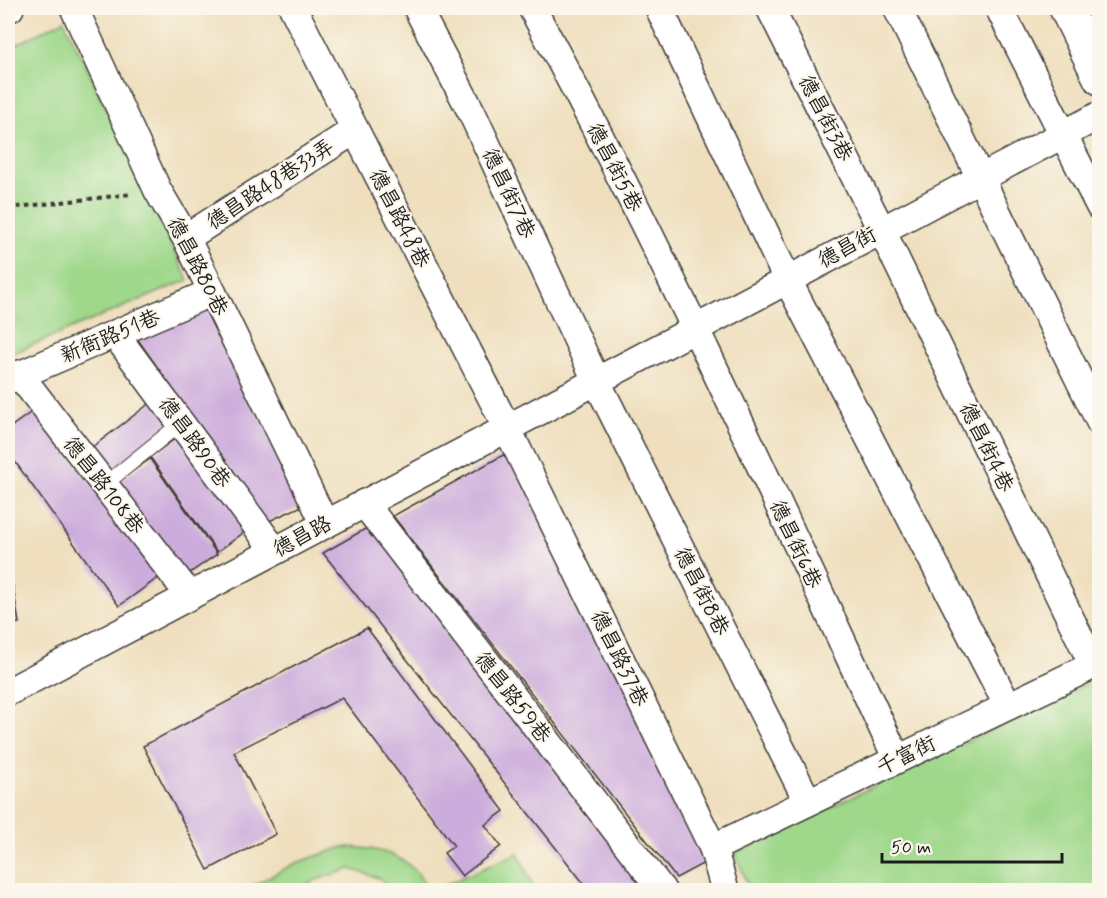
<svg xmlns="http://www.w3.org/2000/svg" width="1107" height="898" font-family="Mynerve,'LXGW WenKai TC',sans-serif">
  <style>
    .green { fill: #9fd88b; stroke: #5e7a54; stroke-width: 1.5 }
    .building { fill: #ccacdc }
    .lines { fill: none; stroke-linecap: round; stroke-linejoin: round }
    .service-casing { stroke: #3c3934; stroke-width: 16 }
    .minor-casing { stroke: #3c3934; stroke-width: 30 }
    .tertiary-casing { stroke: #3c3934; stroke-width: 36 }
    .path { stroke: #3c3934; stroke-width: 4; stroke-dasharray: 4.5 4.5; stroke-linecap: butt }
    .service { stroke: #fff; stroke-width: 14 }
    .minor { stroke: #fff; stroke-width: 27 }
    .tertiary { stroke: #fff; stroke-width: 33 }
    .labels { text-anchor: middle; stroke-width: 4.5; stroke-linejoin: round; paint-order: stroke }
    .street-label { font-size: 21px; fill: #1c1c1c; stroke: #fbf7ec }
  </style>
  <rect width="100%" height="100%" fill="#fbf7ec"/>
  <filter id="ink" filterUnits="userSpaceOnUse"><feTurbulence type="fractalNoise" baseFrequency=".0167" numOctaves="2"/><feDisplacementMap in="SourceGraphic" scale="12" xChannelSelector="R" yChannelSelector="G"/><feConvolveMatrix kernelMatrix="1 2 1 2 8 2 1 2 1" color-interpolation-filters="sRGB"/></filter>
  <filter id="wash" filterUnits="userSpaceOnUse"><feTurbulence type="fractalNoise" baseFrequency=".008" numOctaves="4" result="noise"/><feDisplacementMap in="SourceGraphic" scale="24" xChannelSelector="R" yChannelSelector="G"/><feGaussianBlur stdDeviation="1.35" result="paint"/><feColorMatrix in="noise" values="0 0 0 0 0 0 0 0 0 0 0 0 0 0 0 0 0 1.4 0 .05"/><feComposite in="paint" operator="in"/></filter>
  <g filter="url(#wash)">
    <rect width="100%" height="100%" fill="#efdfbe"/>
    <g class="green">
      <polygon points="64,20 188,280 8,355 8,49"/>
      <polygon points="1099,678 1099,890 750,890 735,853"/>
      <path d="M343 847C380 848 411 854 428 890H393L379 878 350 869 316 880 296 890H244L296 863Z"/>
      <polygon points="518,853 535,890 434,890"/>
    </g>
    <g id="blocks">
      <g class="building">
        <polygon points="207,298 302,506 267,522 134,334"/>
        <polygon points="158,397 177,422 105,478 86,452"/>
        <polygon points="37,408 159,577 119,606 8,452 8,429"/>
        <polygon points="183,433 250,528 217,552 150,457"/>
        <polygon points="514,449 710,860 676,878 393,516"/>
        <polygon points="150,459 217,554 184,577 117,482"/>
        <polygon points="374,524 655,890 589,890 323,553"/>
        <polygon points="8,557 19,623 8,625"/>
        <polygon points="367,628 504,811 485,825 501,846 462,876 444,853 454,846 342,698 234,752 276,834 208,870 143,746"/>
      </g>
    </g>
  </g>
  <g filter="url(#ink)">
    <use href="#blocks" fill-opacity="0" stroke="#3c3934" stroke-width="1.5"/>
    <g class="lines">
      <g class="service-casing">
        <polyline id="service" points="104,485 181,423"/>
      </g>
      <g class="minor-casing">
        <g id="minor">
          <polyline points="74,8 158,191 186,238 325,524"/>
          <polyline points="293,8 507,428 713,848 725,890"/>
          <polyline points="417,8 472,113 596,380 808,802"/>
          <path d="M532 8C665 252 779 507 897 759"/>
          <polyline points="659,8 787,279 1008,706"/>
          <polyline points="770,8 881,229 1093,665"/>
          <polyline points="897,8 1100,422"/>
          <polyline points="999,8 1100,207"/>
          <polyline points="8,9 10,8"/>
          <polyline points="186,238 355,130"/>
          <polyline points="115,334 275,551"/>
          <polyline points="19,374 190,596"/>
          <polyline points="8,380 212,292"/>
          <polyline points="364,503 662,890"/>
          <polyline points="8,692 1100,115"/>
          <polyline points="713,848 1100,662"/>
        </g>
      </g>
      <g class="tertiary-casing">
        <polyline id="tertiary" points="1066,8 1100,78"/>
      </g>
      <polyline class="path" points="8,208 132,194"/>
      <use href="#service" class="service"/>
      <use href="#minor" class="minor"/>
      <use href="#tertiary" class="tertiary"/>
    </g>
  </g>
  <g class="labels">
    <g class="street-label">
      <text transform="translate(826 118) rotate(63)" y="7">德昌街3巷</text>
      <text transform="translate(615 167) rotate(63)" y="7">德昌街5巷</text>
      <text transform="translate(270 184) rotate(-33)" y="7">德昌路48巷33弄</text>
      <text transform="translate(509 193) rotate(65)" y="7">德昌街7巷</text>
      <text transform="translate(400 218) rotate(63)" y="7">德昌路48巷</text>
      <text transform="translate(847 247) rotate(-28)" y="7">德昌街</text>
      <text transform="translate(198 266) rotate(63)" y="7">德昌路80巷</text>
      <text transform="translate(110 336) rotate(-23)" y="7">新衙路51巷</text>
      <text transform="translate(195 442) rotate(54)" y="7">德昌路90巷</text>
      <text transform="translate(987 447) rotate(64)" y="7">德昌街4巷</text>
      <text transform="translate(104 485) rotate(52)" y="7">德昌路108巷</text>
      <text transform="translate(302 536) rotate(-28)" y="7">德昌路</text>
      <text transform="translate(796 544) rotate(65)" y="7">德昌街6巷</text>
      <text transform="translate(702 591) rotate(63)" y="7">德昌街8巷</text>
      <text transform="translate(620 658) rotate(64)" y="7">德昌路37巷</text>
      <text transform="translate(513 697) rotate(52)" y="7">德昌路59巷</text>
      <text transform="translate(906 755) rotate(-26)" y="7">千富街</text>
    </g>
  </g>
  <rect width="1107" height="898" fill="none" stroke="#fbf7ec" stroke-width="30"/>
  <path d="M882 853v9h180v-9" fill="none" stroke="#1c1c1c" stroke-width="3"/>
  <text x="891" y="853" font-size="18" fill="#1c1c1c" stroke="#fbf7ec" stroke-width="4.5" paint-order="stroke">50 m</text>
</svg>
